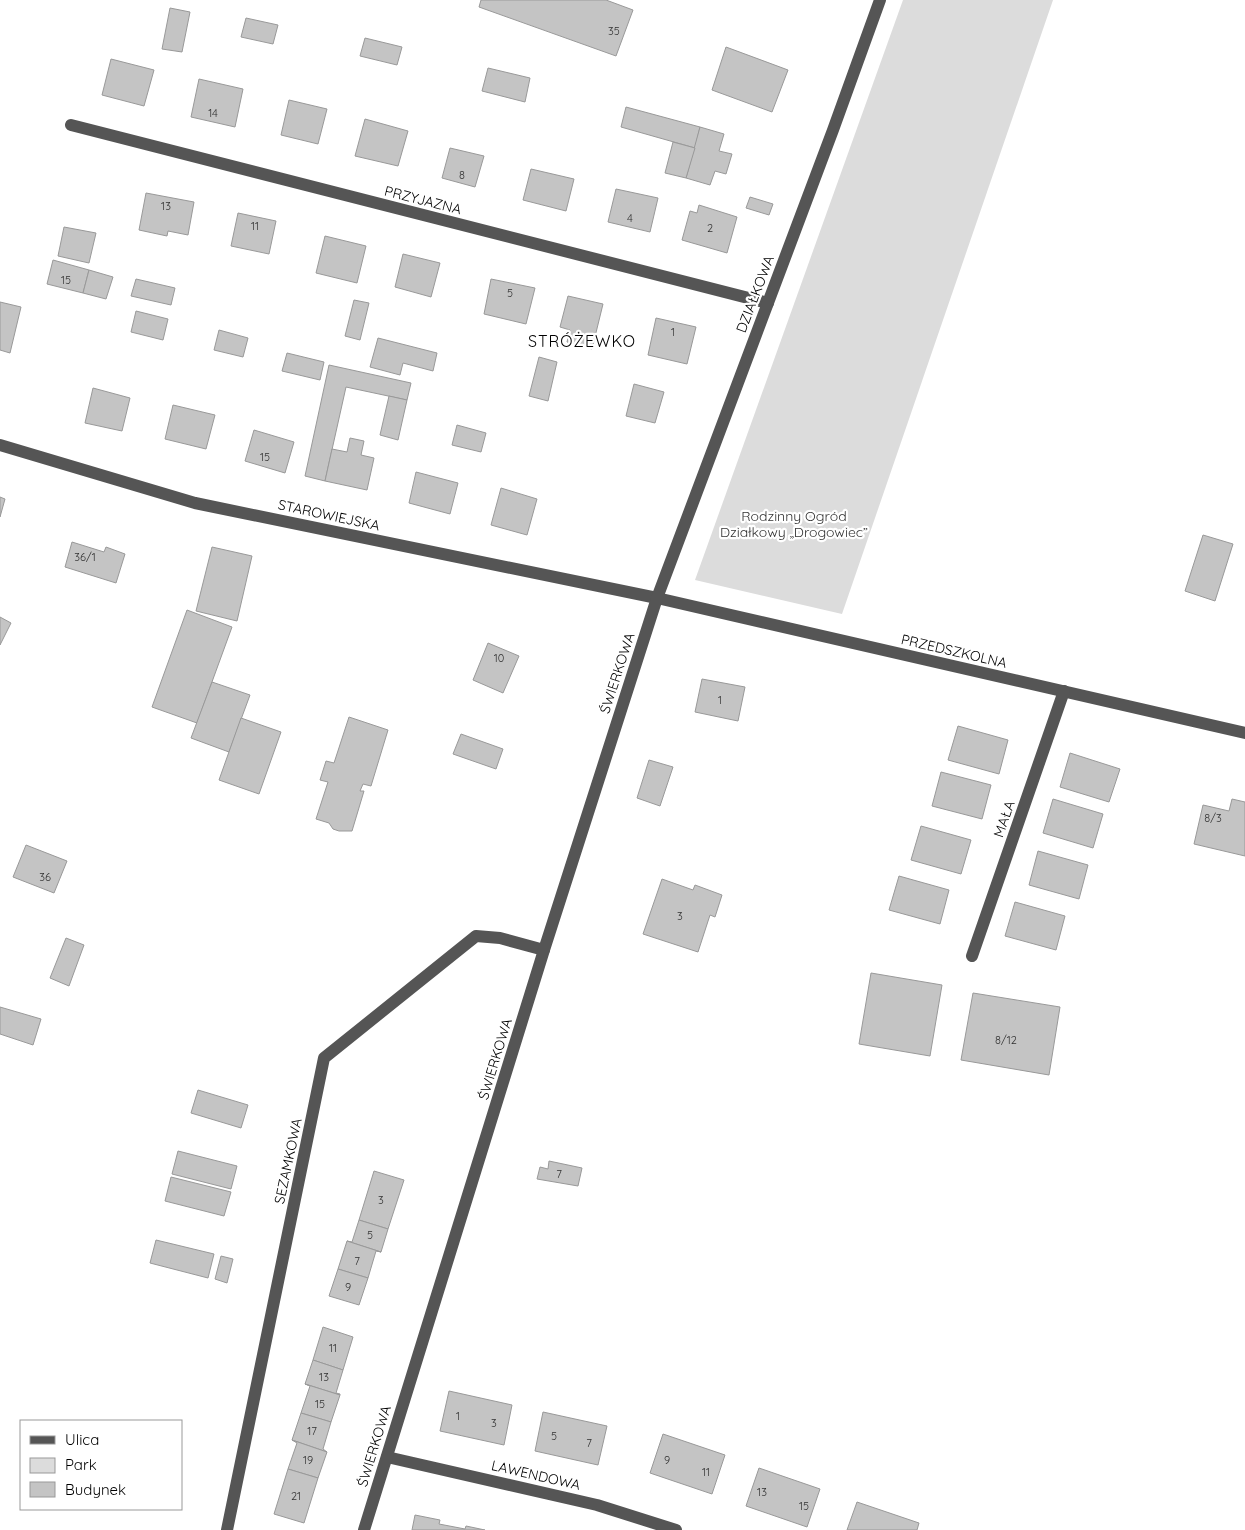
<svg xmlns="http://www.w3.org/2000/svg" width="1245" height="1530" font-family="Quicksand,sans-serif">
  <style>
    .green { fill: #dcdcdc }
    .building { fill: #c4c4c4; stroke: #999 }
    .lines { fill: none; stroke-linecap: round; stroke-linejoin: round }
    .minor { stroke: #555; stroke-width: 12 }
    .labels { text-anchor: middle; stroke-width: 4.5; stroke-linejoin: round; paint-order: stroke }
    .number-label { font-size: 11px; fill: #313131 }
    .street-label { font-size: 14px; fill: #000; stroke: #fff }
    .park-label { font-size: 14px; fill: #333; stroke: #fff }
    .quarter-label { font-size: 16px; letter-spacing: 1px; fill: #000; stroke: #fff }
  </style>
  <rect width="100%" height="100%" fill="#fff"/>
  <polygon class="green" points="903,0 1053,0 842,614 695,580"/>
  <g class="building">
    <polygon points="481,0 606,0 633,10 616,56 479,7"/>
    <polygon points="170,8 190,12 182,52 162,49"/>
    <polygon points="246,18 278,25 273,44 241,37"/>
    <polygon points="365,38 402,47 397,65 360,56"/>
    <polygon points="726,47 788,70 772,112 712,90"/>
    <polygon points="111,59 154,70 144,106 102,95"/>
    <polygon points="488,68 530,78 525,102 482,91"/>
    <polygon points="199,79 243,89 235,127 191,117"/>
    <polygon points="289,100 327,109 318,144 281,135"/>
    <polygon points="626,107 700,127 695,148 621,127"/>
    <polygon points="365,119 408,131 398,166 355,156"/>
    <polygon points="700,127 724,134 719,151 732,154 726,174 715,171 710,185 686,178"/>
    <polygon points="673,142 695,148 686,178 665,173"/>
    <polygon points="450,148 484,156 475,187 442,178"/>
    <polygon points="531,169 574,179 566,211 523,200"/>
    <polygon points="616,189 658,198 650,232 608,222"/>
    <polygon points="146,193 194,202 188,235 168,231 167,236 139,230"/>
    <polygon points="750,197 773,204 769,215 746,208"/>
    <polygon points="699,205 737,217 727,253 682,240 690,211 697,213"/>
    <polygon points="238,213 276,221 269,254 231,246"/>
    <polygon points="64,227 96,233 89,263 58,256"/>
    <polygon points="325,236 366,246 357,283 316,273"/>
    <polygon points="403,254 440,263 431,297 395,287"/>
    <polygon points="53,260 89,270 83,293 47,284"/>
    <polygon points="89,270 113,277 106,299 83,293"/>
    <polygon points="136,279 175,288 171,305 131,296"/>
    <polygon points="491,279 535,288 526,324 484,314"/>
    <polygon points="568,296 603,304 592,349 567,342 570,330 560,327"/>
    <polygon points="354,300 369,303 360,340 345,336"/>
    <polygon points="0,302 21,307 10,353 0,350"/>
    <polygon points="136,311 168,319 163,340 131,332"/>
    <polygon points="656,318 696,327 687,364 648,355"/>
    <polygon points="219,330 248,338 243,357 214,350"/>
    <polygon points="378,338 437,353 433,371 403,363 400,375 370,367"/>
    <polygon points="287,353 324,362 320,380 282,371"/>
    <polygon points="539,357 557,362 548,401 529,396"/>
    <polygon points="329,365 411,383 407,400 346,387 325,481 305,476"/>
    <polygon points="634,384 664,392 655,423 626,416"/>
    <polygon points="93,388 130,398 122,431 85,423"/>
    <polygon points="389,396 407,400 398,440 380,435"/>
    <polygon points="173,405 215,415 206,449 165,439"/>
    <polygon points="457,425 486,433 481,452 452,445"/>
    <polygon points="254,430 294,442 285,473 245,461"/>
    <polygon points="350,438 364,441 361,455 374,458 367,490 325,481 332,449 347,452"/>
    <polygon points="416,472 458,483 450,514 409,503"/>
    <polygon points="501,488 537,499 527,535 491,525"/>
    <polygon points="0,497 5,499 0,517"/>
    <polygon points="1203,535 1233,544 1215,601 1185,591"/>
    <polygon points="72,542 104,552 106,547 125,554 116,583 65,567"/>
    <polygon points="212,547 252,556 237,621 196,611"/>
    <polygon points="187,610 232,627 197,723 152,707"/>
    <polygon points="0,617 11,623 0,645"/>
    <polygon points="488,643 519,656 503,693 473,680"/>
    <polygon points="702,679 745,687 738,721 695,712"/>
    <polygon points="212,682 250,695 229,752 191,738"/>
    <polygon points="349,717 388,730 371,786 363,784 360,791 364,791 352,831 339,831 333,829 329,823 316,819 328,782 320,780 326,761 334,763"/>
    <polygon points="241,718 281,732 259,794 219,780"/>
    <polygon points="958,726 1008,740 999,774 948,760"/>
    <polygon points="461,734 503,749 496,769 453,754"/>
    <polygon points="1070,753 1120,769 1109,802 1060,787"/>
    <polygon points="649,760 673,767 660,806 637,798"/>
    <polygon points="941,772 991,785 982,819 932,806"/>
    <polygon points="1053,799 1103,814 1093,848 1043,833"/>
    <polygon points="1232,799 1245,802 1245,856 1194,844 1203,805 1229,811"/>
    <polygon points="921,826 971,840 961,874 911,860"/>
    <polygon points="26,845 67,861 54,893 13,877"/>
    <polygon points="1038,851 1088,865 1079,899 1029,885"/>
    <polygon points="899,876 949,890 940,924 889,910"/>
    <polygon points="662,879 693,890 695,885 722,895 715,917 710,915 698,952 643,934"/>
    <polygon points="1015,902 1065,916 1056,950 1005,936"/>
    <polygon points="66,938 84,945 69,986 50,978"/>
    <polygon points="871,973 942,985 930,1056 859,1044"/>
    <polygon points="973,993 1060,1007 1049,1075 961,1060"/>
    <polygon points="0,1007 41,1019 33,1045 0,1034"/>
    <polygon points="198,1090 248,1105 241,1128 191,1113"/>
    <polygon points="178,1151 237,1166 231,1189 172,1174"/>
    <polygon points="549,1161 582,1168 578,1186 537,1179 540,1167 548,1169"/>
    <polygon points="374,1171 404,1180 388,1229 359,1220"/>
    <polygon points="171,1177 231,1192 224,1216 165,1201"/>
    <polygon points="359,1220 388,1229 381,1252 347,1241 352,1242"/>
    <polygon points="156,1240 214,1254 208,1278 150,1263"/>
    <polygon points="347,1241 381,1252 376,1251 368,1278 338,1269"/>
    <polygon points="221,1256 233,1259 227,1283 215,1279"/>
    <polygon points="338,1269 368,1278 359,1305 329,1296"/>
    <polygon points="323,1327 353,1337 343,1370 313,1360"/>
    <polygon points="313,1360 343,1370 336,1393 340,1394 340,1395 305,1384"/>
    <polygon points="305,1384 340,1395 331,1422 301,1413 310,1386"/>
    <polygon points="449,1391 512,1405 504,1445 440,1431"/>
    <polygon points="543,1412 607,1426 598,1465 535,1451"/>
    <polygon points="301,1413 331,1422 323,1449 327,1452 292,1440"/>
    <polygon points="663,1434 725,1455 712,1494 650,1473"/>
    <polygon points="292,1440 327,1452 318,1478 288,1469 297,1443"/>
    <polygon points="759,1468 820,1489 807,1527 746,1506"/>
    <polygon points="288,1469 318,1478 304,1523 274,1514"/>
    <polygon points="857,1502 919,1523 917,1530 847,1530"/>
    <polygon points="415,1515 440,1520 439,1524 465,1529 466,1526 485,1530 412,1530"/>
  </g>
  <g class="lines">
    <g class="minor">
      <polyline points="71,125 768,303"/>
      <polyline points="0,445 195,503 657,598 1245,733"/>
      <polyline points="972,956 1064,691"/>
      <polyline points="387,1457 597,1505 676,1530"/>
      <polyline points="227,1530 324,1058 476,936 500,938 544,950"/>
      <polyline points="364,1530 544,950 657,598 833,130 880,0"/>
    </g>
  </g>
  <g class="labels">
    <g class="number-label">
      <text x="614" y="35">35</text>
      <text x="213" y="117">14</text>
      <text x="462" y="179">8</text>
      <text x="166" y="210">13</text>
      <text x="630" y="222">4</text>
      <text x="255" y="230">11</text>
      <text x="710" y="232">2</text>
      <text x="66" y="284">15</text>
      <text x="510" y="297">5</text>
      <text x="673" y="336">1</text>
      <text x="265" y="461">15</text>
      <text x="85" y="561">36/1</text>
      <text x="499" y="662">10</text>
      <text x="720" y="704">1</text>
      <text x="1213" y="822">8/3</text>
      <text x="45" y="881">36</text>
      <text x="680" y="920">3</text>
      <text x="1006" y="1044">8/12</text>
      <text x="559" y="1178">7</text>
      <text x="381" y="1204">3</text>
      <text x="370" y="1239">5</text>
      <text x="357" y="1265">7</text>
      <text x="348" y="1291">9</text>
      <text x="333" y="1352">11</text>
      <text x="324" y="1381">13</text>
      <text x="320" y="1408">15</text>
      <text x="458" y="1420">1</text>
      <text x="494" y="1427">3</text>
      <text x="312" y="1435">17</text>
      <text x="554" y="1440">5</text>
      <text x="589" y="1447">7</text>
      <text x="308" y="1464">19</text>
      <text x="667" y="1464">9</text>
      <text x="706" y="1476">11</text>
      <text x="762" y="1496">13</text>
      <text x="296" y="1500">21</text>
      <text x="804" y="1510">15</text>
    </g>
    <g class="street-label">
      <text transform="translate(423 200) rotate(14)" y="5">PRZYJAZNA</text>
      <text transform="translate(755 294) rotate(-69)" y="5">DZIAŁKOWA</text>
      <text transform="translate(329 515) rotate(12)" y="5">STAROWIEJSKA</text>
      <text transform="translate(954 651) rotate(13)" y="5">PRZEDSZKOLNA</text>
      <text transform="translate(617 673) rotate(-72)" y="5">ŚWIERKOWA</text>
      <text transform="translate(1004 819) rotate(-71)" y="5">MAŁA</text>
      <text transform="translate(495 1059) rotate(-73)" y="5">ŚWIERKOWA</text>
      <text transform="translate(288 1161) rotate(-78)" y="5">SEZAMKOWA</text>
      <text transform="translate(374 1446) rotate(-73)" y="5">ŚWIERKOWA</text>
      <text transform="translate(536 1475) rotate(13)" y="5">LAWENDOWA</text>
    </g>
    <g class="park-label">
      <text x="794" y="521">Rodzinny Ogród<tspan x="794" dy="16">Działkowy „Drogowiec”</tspan></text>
    </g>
    <g class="quarter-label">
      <text x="582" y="347">STRÓŻEWKO</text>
    </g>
  </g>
  <rect x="20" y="1420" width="162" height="90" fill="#ffffff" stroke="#999999"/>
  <rect x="30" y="1436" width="25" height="8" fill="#555555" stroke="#999999"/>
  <text x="65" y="1445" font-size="15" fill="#000000">Ulica</text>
  <rect x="30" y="1458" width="25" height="15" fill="#dcdcdc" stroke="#999999"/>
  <text x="65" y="1470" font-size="15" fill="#000000">Park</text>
  <rect x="30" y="1482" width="25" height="15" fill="#c4c4c4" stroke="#999999"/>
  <text x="65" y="1495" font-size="15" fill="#000000">Budynek</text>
</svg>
